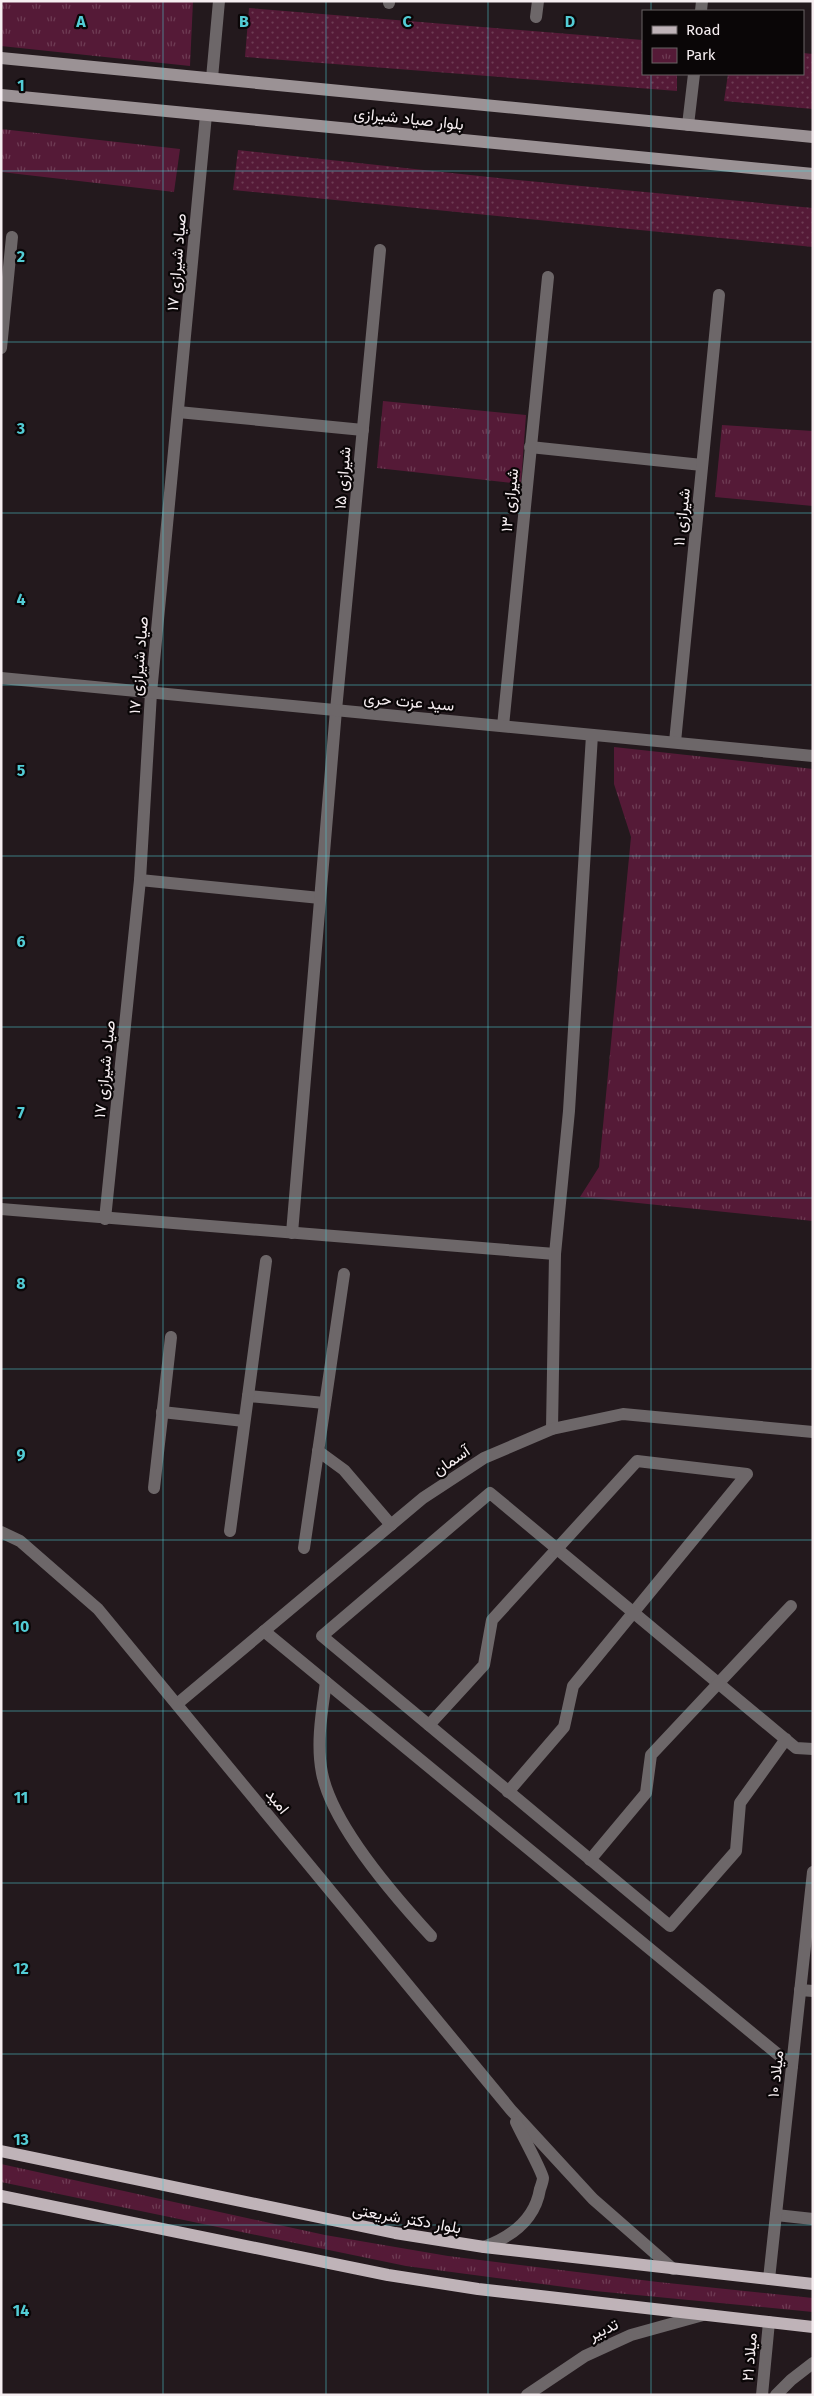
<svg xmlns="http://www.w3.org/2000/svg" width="814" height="2396" font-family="'Fira Sans',Vazirmatn,sans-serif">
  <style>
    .grass { fill: url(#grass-dots) }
    .park { fill: url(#park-tufts) }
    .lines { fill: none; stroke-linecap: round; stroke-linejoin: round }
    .minor { stroke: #6d6769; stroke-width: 12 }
    .tertiary { stroke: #6d6769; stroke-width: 12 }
    .secondary { stroke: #9b9295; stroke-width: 12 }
    .primary { stroke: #bfb3b8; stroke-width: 12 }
    .grid { fill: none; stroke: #52ccd5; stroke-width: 1; stroke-opacity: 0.55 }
    .labels { text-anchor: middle; stroke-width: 4.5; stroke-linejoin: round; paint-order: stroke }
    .street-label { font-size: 16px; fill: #f6eef1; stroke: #0a0607 }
    .grid-label { font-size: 16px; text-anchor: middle; font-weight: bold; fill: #52ccd5; stroke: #0a0607; stroke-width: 4.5; stroke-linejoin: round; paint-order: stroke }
  </style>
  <defs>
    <pattern id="grass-dots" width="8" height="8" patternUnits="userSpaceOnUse" patternTransform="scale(1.25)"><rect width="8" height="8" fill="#551a37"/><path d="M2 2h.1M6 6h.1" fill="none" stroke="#6e3c54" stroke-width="1.8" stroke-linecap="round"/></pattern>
    <pattern id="park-tufts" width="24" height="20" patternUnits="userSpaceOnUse" patternTransform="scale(1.25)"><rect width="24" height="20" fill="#551a37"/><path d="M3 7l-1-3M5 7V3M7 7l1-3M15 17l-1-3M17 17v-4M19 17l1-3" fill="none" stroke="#6e3c54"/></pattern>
  </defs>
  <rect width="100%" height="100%" fill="#23191d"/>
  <g class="grass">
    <polygon points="249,8 643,40 643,74 677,74 677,91 245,57"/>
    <polygon points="803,53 813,54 813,109 724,101 728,74 803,74"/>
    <polygon points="238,150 518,180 813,208 813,247 233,190"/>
  </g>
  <g class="park">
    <polygon points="1,1 193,1 190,66 1,46"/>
    <polygon points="1,129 180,149 174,192 1,172"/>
    <polygon points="383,401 526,415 521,484 377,468"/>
    <polygon points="722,425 813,431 813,506 715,497"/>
    <polygon points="614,747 813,769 813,1221 580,1197 599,1167 631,837 614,784"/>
    <polygon points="1,2164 325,2235 448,2256 658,2282 813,2298 813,2312 595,2291 406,2266 1,2182"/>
  </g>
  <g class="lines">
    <g class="minor">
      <polyline points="389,3 389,1"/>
      <polyline points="701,11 702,1"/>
      <polyline points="536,17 538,1"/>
      <polyline points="688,125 694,74"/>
      <polyline points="1,348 12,237"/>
      <polyline points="178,412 363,430"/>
      <polyline points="530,447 702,465"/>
      <polyline points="503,726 548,277"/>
      <polyline points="675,742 719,295"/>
      <polyline points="140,880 320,898"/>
      <polyline points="1,1209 555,1254"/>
      <polyline points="105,1219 140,880 151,693 206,115"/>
      <polyline points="292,1233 336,710 380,250"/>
      <polyline points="248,1396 325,1403"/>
      <polyline points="162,1412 244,1421"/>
      <polyline points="552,1429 555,1254 569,1111 592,735"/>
      <polyline points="318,1451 344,1470 391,1525"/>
      <polyline points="154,1488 171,1337"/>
      <polyline points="230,1531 266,1261"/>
      <polyline points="304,1548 344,1274"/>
      <polyline points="264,1631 792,2066"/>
      <path d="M326 1682C322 1711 316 1743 322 1773 332 1824 395 1897 431 1936"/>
      <polyline points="177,1704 423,1498 484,1458 552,1429 623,1414 813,1432"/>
      <polyline points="429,1725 484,1665 492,1620 637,1461 747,1474 573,1686 564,1727 508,1792"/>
      <polyline points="786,1739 740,1803 736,1851 670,1926 322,1636 490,1493 796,1748 813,1749"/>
      <polyline points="590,1860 646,1793 651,1755 791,1606"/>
      <polyline points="800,1990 813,1991"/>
      <polyline points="776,2215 813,2219"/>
      <polyline points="769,2279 813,1872"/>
    </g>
    <g class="tertiary">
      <polyline points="212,78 219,1"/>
      <polyline points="1,678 813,756"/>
      <polyline points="1,1532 20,1541 98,1609 511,2110 593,2199 673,2269"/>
      <path d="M484 2247C511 2237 535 2220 540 2189 541 2186 543 2181 543 2178 541 2169 521 2133 516 2122"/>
      <polyline points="527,2395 585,2356 631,2335 703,2315"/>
      <polyline points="762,2395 769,2322"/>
      <polyline points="776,2395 791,2380 813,2363"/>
    </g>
    <g class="secondary">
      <polyline points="1,58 813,137"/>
      <polyline points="1,95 813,174"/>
    </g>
    <g class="primary">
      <polyline points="1,2151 395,2233 484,2247 813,2284"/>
      <polyline points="1,2196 388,2275 478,2289 813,2327"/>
    </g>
  </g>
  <path class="grid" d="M163 1V2395M326 1V2395M488 1V2395M651 1V11M651 74V2395M1 171H813M1 342H813M1 513H813M1 685H813M1 856H813M1 1027H813M1 1198H813M1 1369H813M1 1540H813M1 1711H813M1 1883H813M1 2054H813M1 2225H813"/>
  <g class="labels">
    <g class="street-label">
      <text transform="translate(409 118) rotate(6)" y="6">بلوار صیاد شیرازی</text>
      <text transform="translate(176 262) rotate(-85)" y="6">صیاد شیرازی ۱۷</text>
      <text transform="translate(342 478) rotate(-85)" y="6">شیرازی ۱۵</text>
      <text transform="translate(509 500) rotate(-84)" y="6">شیرازی ۱۳</text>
      <text transform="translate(681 517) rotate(-84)" y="6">شیرازی ۱۱</text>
      <text transform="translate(138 665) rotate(-85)" y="6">صیاد شیرازی ۱۷</text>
      <text transform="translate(409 701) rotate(5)" y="6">سید عزت حری</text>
      <text transform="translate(104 1069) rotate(-84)" y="6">صیاد شیرازی ۱۷</text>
      <text transform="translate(451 1460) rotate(-34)" y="6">آسمان</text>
      <text transform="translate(278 1801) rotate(51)" y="6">امید</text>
      <text transform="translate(775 2074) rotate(-84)" y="6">میلاد ۱۰</text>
      <text transform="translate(407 2218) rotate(10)" y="6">بلوار دکتر شریعتی</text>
      <text transform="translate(603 2329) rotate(-25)" y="6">تدبیر</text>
      <text transform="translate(749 2357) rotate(-85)" y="6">میلاد ۲۱</text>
    </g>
  </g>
  <g class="grid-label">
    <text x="81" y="27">A</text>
    <text x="244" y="27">B</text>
    <text x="407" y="27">C</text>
    <text x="570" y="27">D</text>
    <text x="21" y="91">1</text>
    <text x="21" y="262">2</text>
    <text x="21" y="434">3</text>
    <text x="21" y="605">4</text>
    <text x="21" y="776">5</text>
    <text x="21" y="947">6</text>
    <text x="21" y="1118">7</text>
    <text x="21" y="1289">8</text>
    <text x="21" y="1460">9</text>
    <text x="21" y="1632">10</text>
    <text x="21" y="1803">11</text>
    <text x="21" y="1974">12</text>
    <text x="21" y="2145">13</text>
    <text x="21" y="2316">14</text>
  </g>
  <rect width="814" height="2396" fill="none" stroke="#f6eef1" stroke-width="5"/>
  <rect x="642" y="10" width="162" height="65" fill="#0a0607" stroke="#686365"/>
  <rect x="652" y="26" width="25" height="8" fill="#bfb3b8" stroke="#686365"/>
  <text x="686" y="35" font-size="15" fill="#f6eef1">Road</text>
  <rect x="652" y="48" width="25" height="15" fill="url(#park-tufts)" stroke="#686365"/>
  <text x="686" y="60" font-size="15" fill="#f6eef1">Park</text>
</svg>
